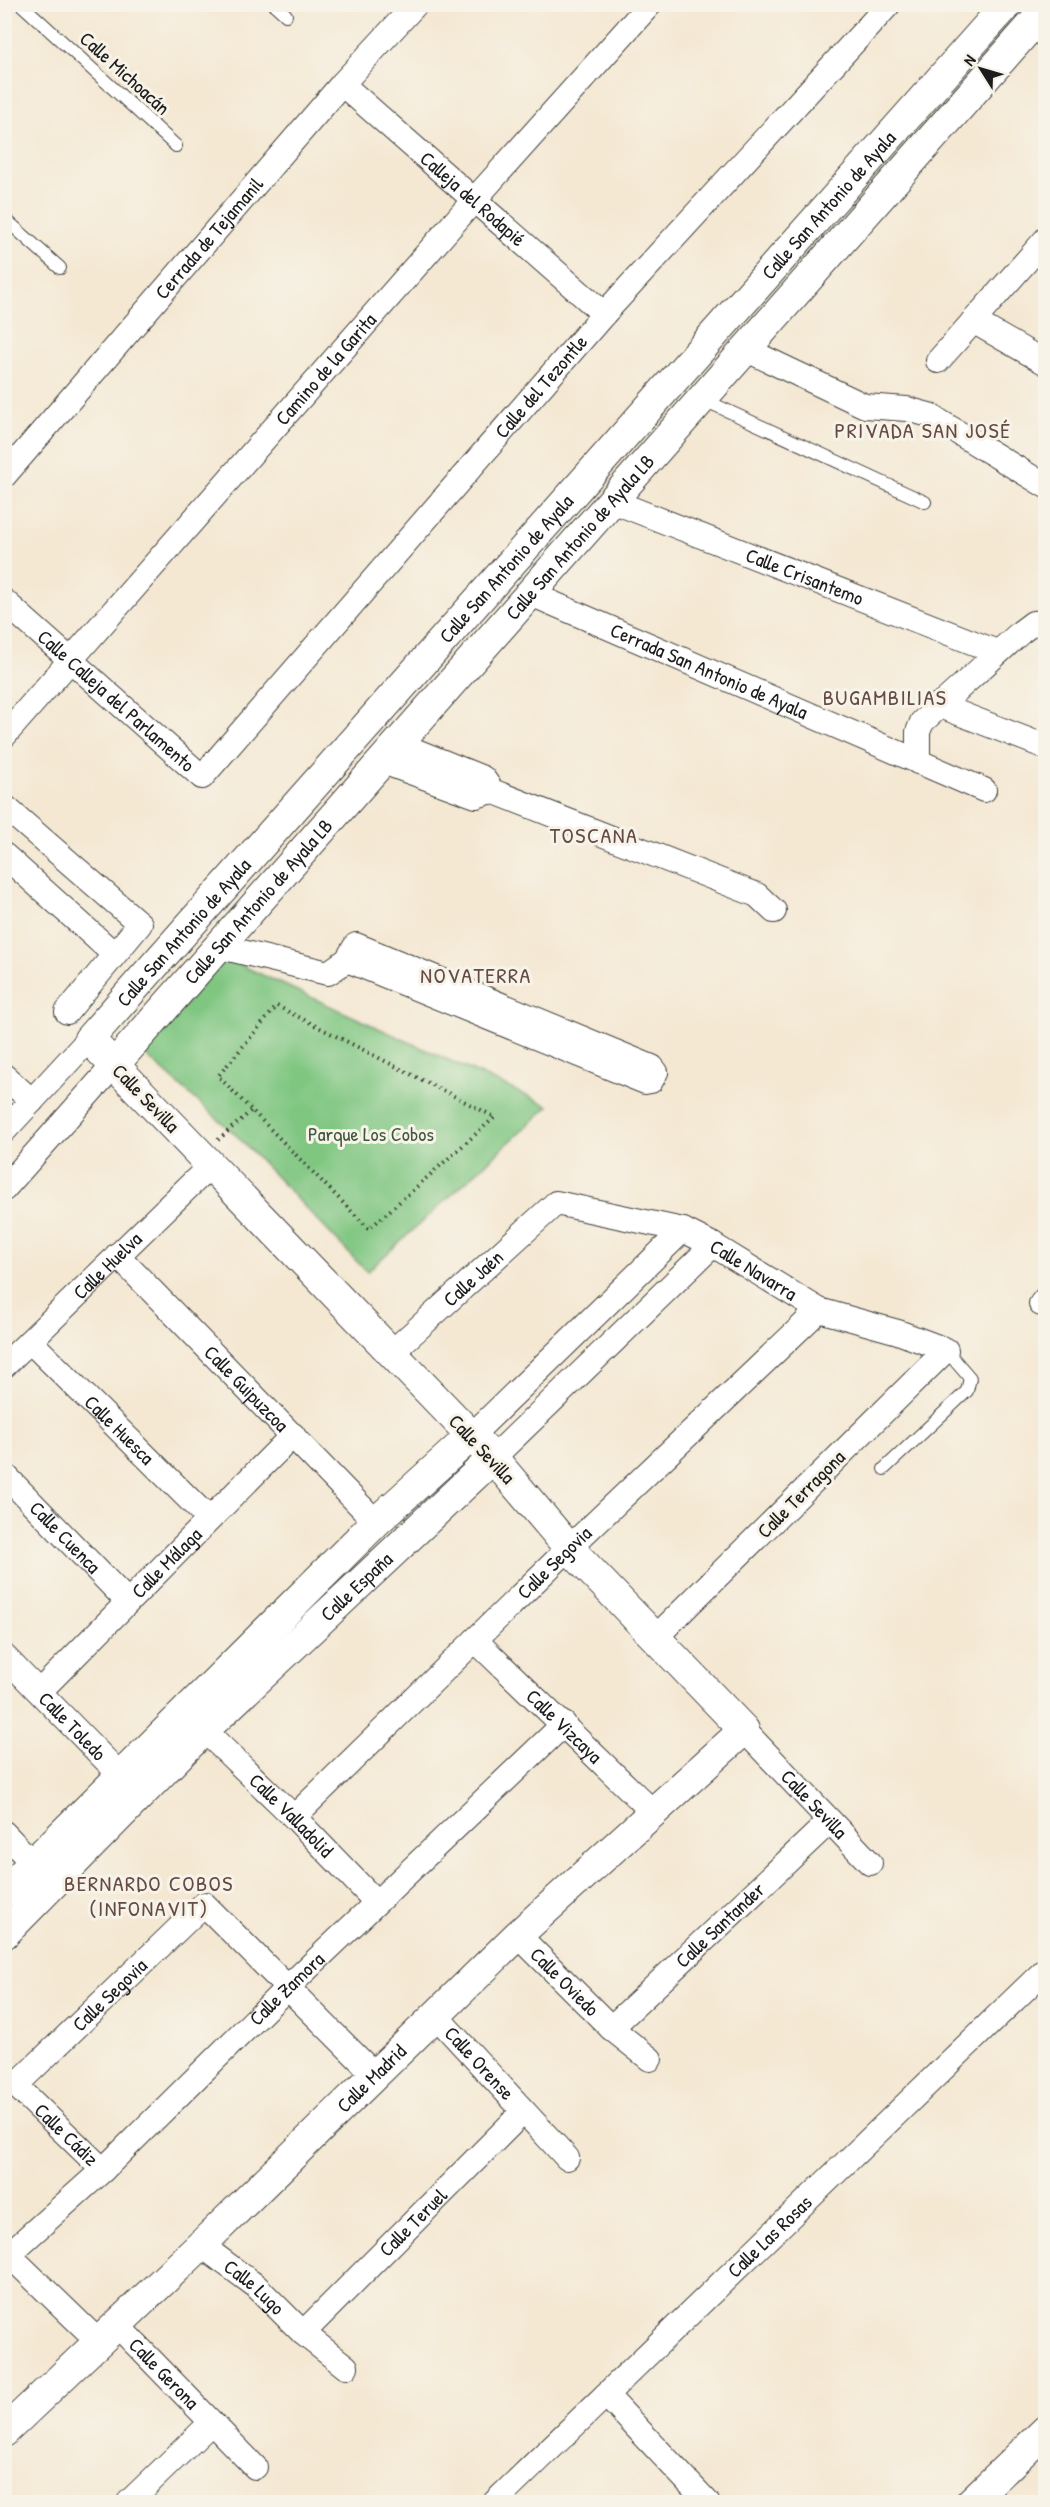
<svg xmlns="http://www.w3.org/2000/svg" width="1050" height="2507" font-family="'Patrick Hand',sans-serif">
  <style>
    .green { fill: #7fc681; stroke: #4e714e; stroke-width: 1.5 }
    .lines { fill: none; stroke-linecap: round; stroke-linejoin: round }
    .service-casing { stroke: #3c3b37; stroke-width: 14 }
    .minor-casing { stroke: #3c3b37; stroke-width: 26 }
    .tertiary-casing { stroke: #3c3b37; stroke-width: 32 }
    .path { stroke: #3c3b37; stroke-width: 4; stroke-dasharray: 1.5 4.5; stroke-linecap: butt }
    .service { stroke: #fff; stroke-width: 12 }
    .minor { stroke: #fff; stroke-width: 24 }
    .tertiary { stroke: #fff; stroke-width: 30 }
    .labels { text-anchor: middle; stroke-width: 6; stroke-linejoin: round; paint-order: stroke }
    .street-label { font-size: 20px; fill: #1c1c1c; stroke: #f7f3e8 }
    .park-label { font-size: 20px; fill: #3f583f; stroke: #f7f3e8 }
    .quarter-label { font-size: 22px; letter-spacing: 1.5px; fill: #654b45; stroke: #f7f3e8 }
  </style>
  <rect width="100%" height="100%" fill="#f7f3e8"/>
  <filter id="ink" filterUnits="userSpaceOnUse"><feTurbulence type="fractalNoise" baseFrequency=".0167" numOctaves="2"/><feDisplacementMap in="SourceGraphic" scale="12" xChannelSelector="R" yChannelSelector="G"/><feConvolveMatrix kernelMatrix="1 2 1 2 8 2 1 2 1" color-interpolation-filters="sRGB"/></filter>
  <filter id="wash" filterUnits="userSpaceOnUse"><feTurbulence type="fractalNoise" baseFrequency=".008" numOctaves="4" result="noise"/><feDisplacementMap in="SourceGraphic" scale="24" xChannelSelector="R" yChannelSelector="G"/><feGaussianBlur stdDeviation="1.35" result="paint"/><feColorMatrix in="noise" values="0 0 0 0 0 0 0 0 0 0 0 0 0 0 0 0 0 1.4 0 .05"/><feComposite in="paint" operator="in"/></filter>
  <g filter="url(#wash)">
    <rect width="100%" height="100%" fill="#f4e8d3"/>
    <polygon class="green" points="223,957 549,1106 367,1272 236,1135 145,1055"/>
  </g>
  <g filter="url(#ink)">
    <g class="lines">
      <g class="service-casing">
        <g id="service">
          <polyline points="21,4 176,146"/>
          <polyline points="274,4 286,15"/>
          <polyline points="4,218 60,268"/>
          <polyline points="702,399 925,502"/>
          <polyline points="884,1469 967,1391 970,1378 946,1350"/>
        </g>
      </g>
      <g class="minor-casing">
        <g id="minor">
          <path id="s1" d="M342 84 604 314"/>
          <polyline points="973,321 1046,363"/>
          <polyline points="745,349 865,406 907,409 929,415 1046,486"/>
          <polyline points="938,361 1046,239"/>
          <path id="s2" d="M4 476 342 84 416 4"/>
          <path id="s3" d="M612 501 997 652"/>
          <path id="s4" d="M531 594 984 790"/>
          <path id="s5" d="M4 601 202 777 604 314 889 4"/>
          <polyline points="938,705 1046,747"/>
          <path id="s6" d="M4 736 474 200 650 4"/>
          <polyline points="399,744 483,778 492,791 757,895 774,911"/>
          <polyline points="383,762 476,796 492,791"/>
          <polyline points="918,762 918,732 922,722 1021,632 1033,623 1046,622"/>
          <polyline points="4,806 140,924 67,1012"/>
          <polyline points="4,855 114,954"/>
          <polyline points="221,947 328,973 347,960 356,945 652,1067 656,1072 651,1081 645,1082 347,960"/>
          <polyline points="4,1076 32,1101"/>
          <polyline points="4,1131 89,1039"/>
          <polyline points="4,1189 114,1065"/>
          <path id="s7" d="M117 1255 376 1522"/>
          <polyline points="1041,1304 1046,1298"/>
          <path id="s8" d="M30 1341 209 1519"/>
          <path id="s9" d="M391 1353 556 1203 683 1230 713 1245 819 1310 898 1332 946 1350 656 1637"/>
          <path id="s10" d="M4 1366 211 1165"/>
          <polyline points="470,1437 683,1230"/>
          <polyline points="493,1458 713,1245"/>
          <path id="s11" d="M4 1474 127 1601"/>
          <path id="s12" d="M475 1640 654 1813"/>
          <path id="s13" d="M4 1656 132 1787"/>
          <path id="s14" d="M40 1691 293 1435"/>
          <path id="s15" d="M204 1730 294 1817 376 1902"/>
          <path id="s16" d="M744 1730 870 1863"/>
          <path id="s17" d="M294 1817 569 1548 819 1310"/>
          <polyline points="4,1833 44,1875"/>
          <path id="s18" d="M518 1935 611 2028 650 2059"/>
          <path id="s19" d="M436 2016 567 2158"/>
          <path id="s20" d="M611 2028 830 1821"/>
          <path id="s21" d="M4 2074 103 2170"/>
          <path id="s22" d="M16 2085 204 1904 374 2074"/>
          <path id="s23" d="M201 2245 256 2286 303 2333 346 2367"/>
          <polyline points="4,2250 98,2341"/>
          <path id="s24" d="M9 2254 103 2170 288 1987 564 1724"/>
          <path id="s25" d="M116 2324 255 2467"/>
          <path id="s26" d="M303 2333 523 2112"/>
          <polyline points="606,2395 707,2502"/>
          <polyline points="129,2502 211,2423"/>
          <path id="s27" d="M495 2502 1046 1969"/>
        </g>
      </g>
      <g class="tertiary-casing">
        <g id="tertiary">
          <path id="s28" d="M114 1065 1046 9"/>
          <polyline points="4,1892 376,1522 470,1437"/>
          <path id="s29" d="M4 1934 204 1730 493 1458"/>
          <path id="s30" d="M4 2432 201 2245 518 1935 744 1730 569 1548 493 1458 89 1039 1007 4"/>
          <polyline points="971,2502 1046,2430"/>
        </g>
      </g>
      <g class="path">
        <polygon points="277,1006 495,1117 369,1229 218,1076"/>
        <polyline points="218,1140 252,1110"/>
      </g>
      <use href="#service" class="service"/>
      <use href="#minor" class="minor"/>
      <use href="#tertiary" class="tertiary"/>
    </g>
  </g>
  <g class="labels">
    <g class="street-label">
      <text transform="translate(125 73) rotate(42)" y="7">Calle Michoacán</text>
      <text dy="7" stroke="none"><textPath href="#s1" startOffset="174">Calleja del Rodapié</textPath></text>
      <text dy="7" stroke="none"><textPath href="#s30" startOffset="3087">Calle San Antonio de Ayala</textPath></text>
      <text dy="7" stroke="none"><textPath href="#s2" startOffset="314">Cerrada de Tejamanil</textPath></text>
      <text dy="7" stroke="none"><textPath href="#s6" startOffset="488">Camino de la Garita</textPath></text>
      <text dy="7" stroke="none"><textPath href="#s5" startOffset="782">Calle del Tezontle</textPath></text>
      <text dy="7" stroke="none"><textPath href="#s28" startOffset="704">Calle San Antonio de Ayala LB</textPath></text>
      <text dy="7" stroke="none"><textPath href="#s30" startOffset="2601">Calle San Antonio de Ayala</textPath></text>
      <text dy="7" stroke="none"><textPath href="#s3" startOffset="207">Calle Crisantemo</textPath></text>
      <text dy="7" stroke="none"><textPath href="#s4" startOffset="194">Cerrada San Antonio de Ayala</textPath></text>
      <text dy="7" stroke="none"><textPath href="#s5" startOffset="150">Calle Calleja del Parlamento</textPath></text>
      <text dy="7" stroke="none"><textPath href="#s28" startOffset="218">Calle San Antonio de Ayala LB</textPath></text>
      <text dy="7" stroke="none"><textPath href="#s30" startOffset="2115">Calle San Antonio de Ayala</textPath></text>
      <text transform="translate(146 1098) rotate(46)" y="7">Calle Sevilla</text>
      <text dy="7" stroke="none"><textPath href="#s10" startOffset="144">Calle Huelva</textPath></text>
      <text dy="7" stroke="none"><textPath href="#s9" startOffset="434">Calle Navarra</textPath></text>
      <text dy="7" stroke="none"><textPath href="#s9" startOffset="111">Calle Jaén</textPath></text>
      <text dy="7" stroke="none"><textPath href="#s7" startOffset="186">Calle Guipuzcoa</textPath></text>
      <text dy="7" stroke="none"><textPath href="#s8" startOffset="126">Calle Huesca</textPath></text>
      <text transform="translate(482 1449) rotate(47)" y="7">Calle Sevilla</text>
      <text transform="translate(801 1494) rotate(-45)" y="7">Calle Terragona</text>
      <text dy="7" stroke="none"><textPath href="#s11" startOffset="88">Calle Cuenca</textPath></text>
      <text dy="7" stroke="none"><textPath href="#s14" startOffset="180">Calle Málaga</textPath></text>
      <text dy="7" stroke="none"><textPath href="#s17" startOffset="364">Calle Segovia</textPath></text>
      <text dy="7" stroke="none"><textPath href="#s29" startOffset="495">Calle España</textPath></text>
      <text dy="7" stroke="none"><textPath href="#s13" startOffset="98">Calle Toledo</textPath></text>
      <text dy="7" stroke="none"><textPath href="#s12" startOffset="124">Calle Vizcaya</textPath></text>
      <text dy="7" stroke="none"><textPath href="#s16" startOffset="102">Calle Sevilla</textPath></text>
      <text dy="7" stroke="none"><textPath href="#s15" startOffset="122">Calle Valladolid</textPath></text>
      <text dy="7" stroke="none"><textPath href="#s20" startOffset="150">Calle Santander</textPath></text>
      <text dy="7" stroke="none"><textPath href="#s18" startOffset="66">Calle Oviedo</textPath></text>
      <text dy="7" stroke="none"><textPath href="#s24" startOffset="384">Calle Zamora</textPath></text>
      <text dy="7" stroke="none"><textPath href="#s22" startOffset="130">Calle Segovia</textPath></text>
      <text dy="7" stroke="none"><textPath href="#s19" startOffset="64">Calle Orense</textPath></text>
      <text dy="7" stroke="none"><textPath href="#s30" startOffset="510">Calle Madrid</textPath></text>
      <text dy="7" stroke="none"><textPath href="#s21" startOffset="87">Calle Cádiz</textPath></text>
      <text dy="7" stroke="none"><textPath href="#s26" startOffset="156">Calle Teruel</textPath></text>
      <text dy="7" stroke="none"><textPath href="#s27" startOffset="382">Calle Las Rosas</textPath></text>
      <text dy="7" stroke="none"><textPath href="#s23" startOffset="68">Calle Lugo</textPath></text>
      <text dy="7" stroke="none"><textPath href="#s25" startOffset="69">Calle Gerona</textPath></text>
    </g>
    <g class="park-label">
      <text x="371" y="1141">Parque Los Cobos</text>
    </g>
    <g class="quarter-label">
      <text x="923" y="438">PRIVADA SAN JOSÉ</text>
      <text x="885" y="705">BUGAMBILIAS</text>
      <text x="594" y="843">TOSCANA</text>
      <text x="476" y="983">NOVATERRA</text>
      <text x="149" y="1891">BERNARDO COBOS<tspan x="149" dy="25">(INFONAVIT)</tspan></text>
    </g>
  </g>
  <rect width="1050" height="2507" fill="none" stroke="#f7f3e8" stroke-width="24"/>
  <g transform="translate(981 69) rotate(307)" stroke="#f7f3e8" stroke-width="4.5" paint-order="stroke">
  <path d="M0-4.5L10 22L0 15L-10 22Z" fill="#1c1c1c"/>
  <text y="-9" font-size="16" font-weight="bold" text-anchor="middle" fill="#1c1c1c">N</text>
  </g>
</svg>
